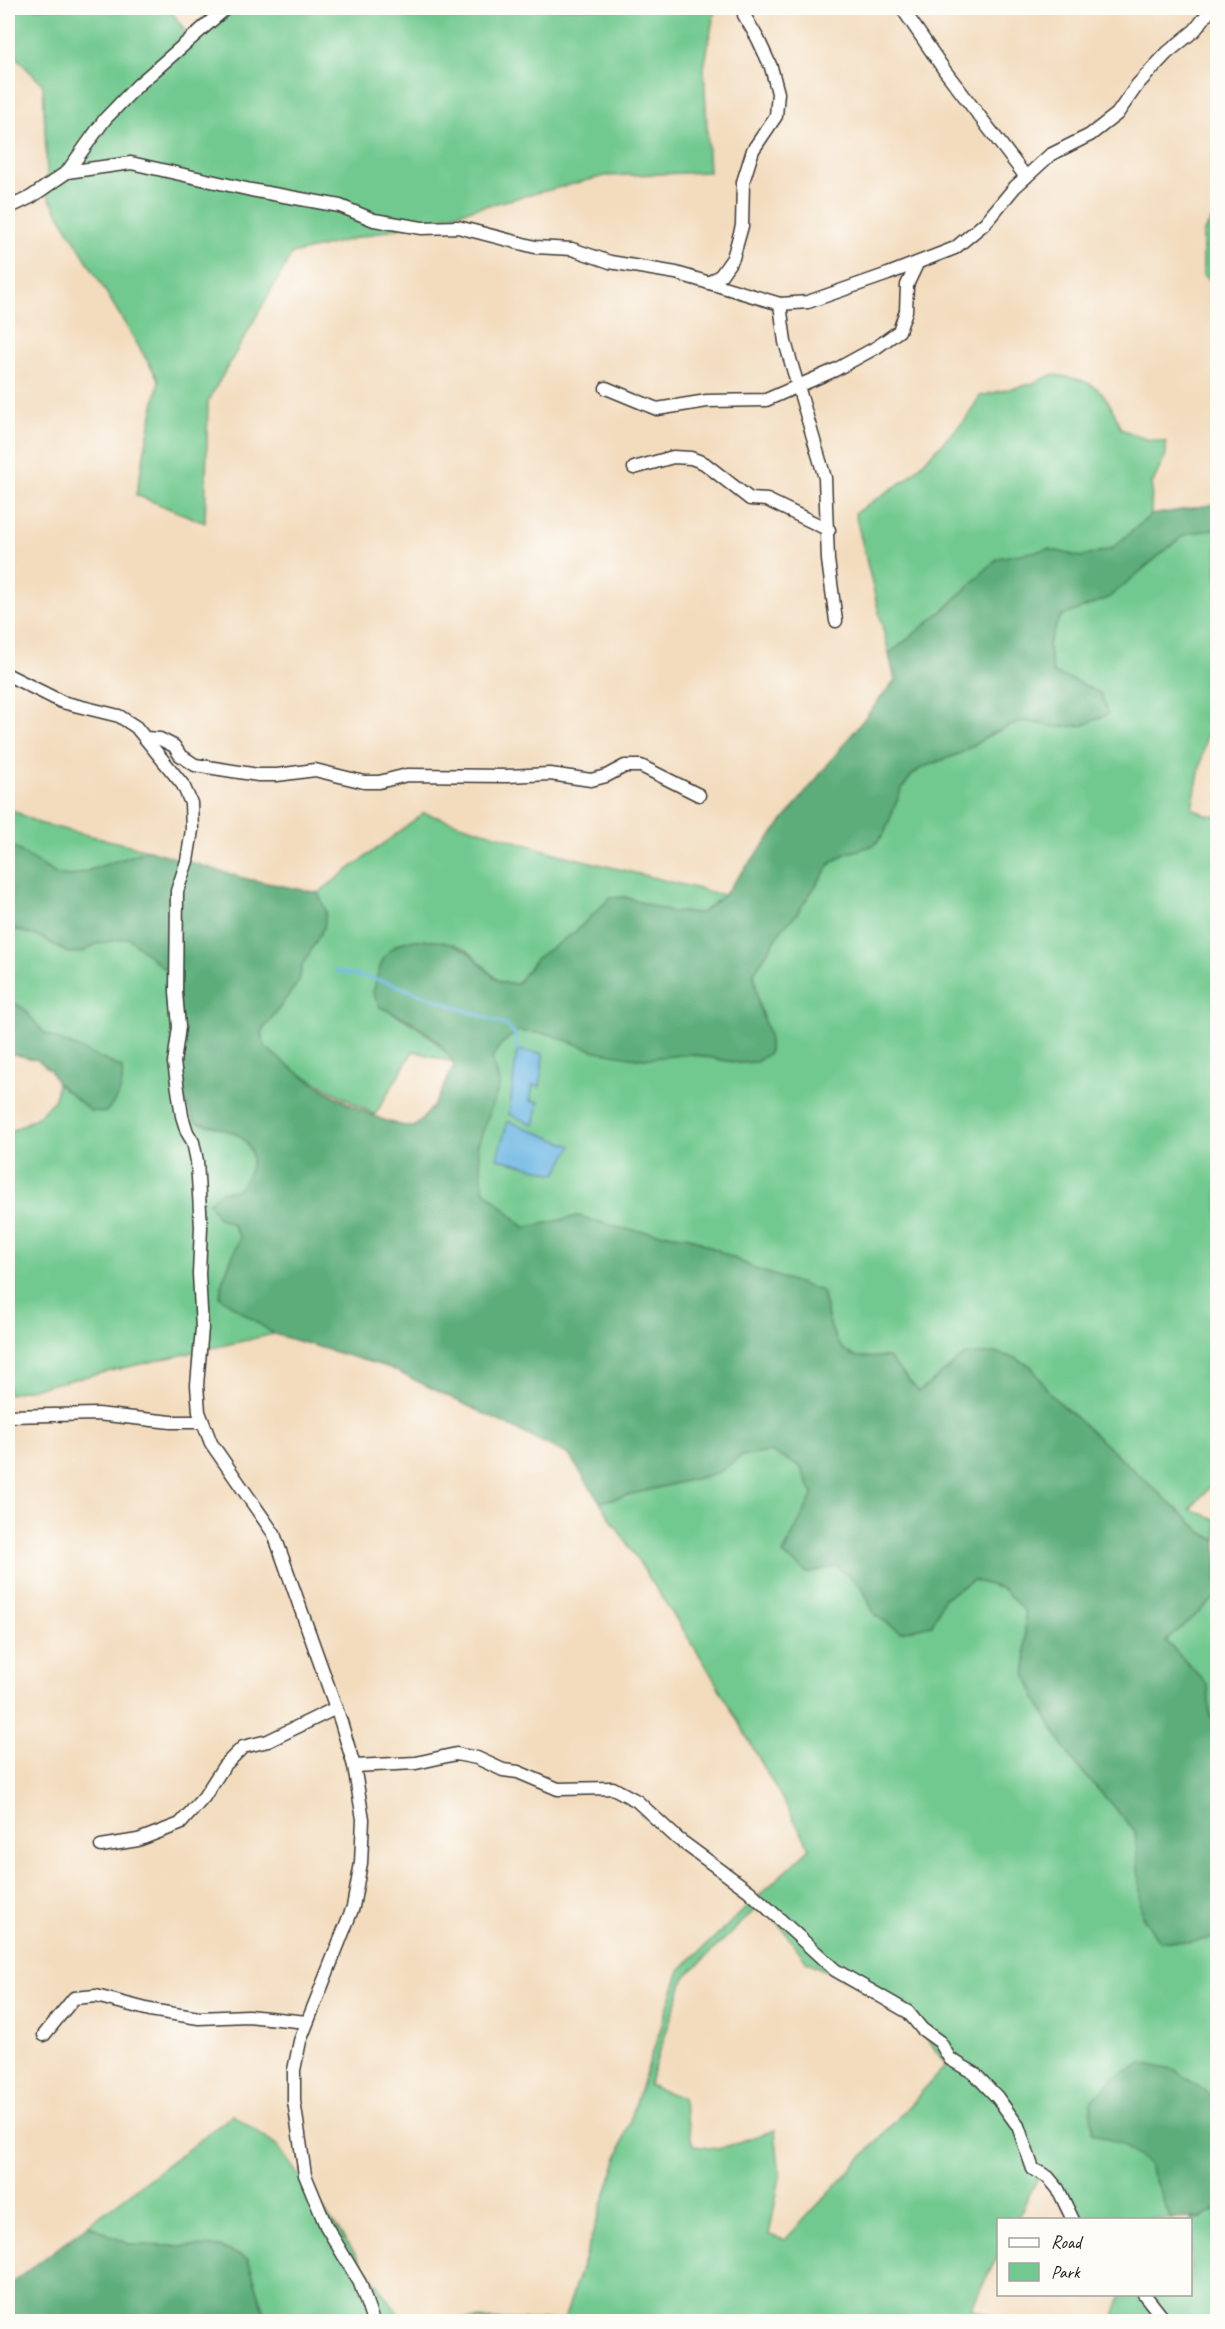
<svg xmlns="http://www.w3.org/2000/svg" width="1225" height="2329" font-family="Caveat,sans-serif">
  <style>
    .green { fill: #71c98f; stroke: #467256; stroke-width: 1.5; fill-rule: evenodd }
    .forest { fill: #5cad7a; stroke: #3c644b; stroke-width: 1.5 }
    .water { fill: #69b6e3; stroke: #426980; stroke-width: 1.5 }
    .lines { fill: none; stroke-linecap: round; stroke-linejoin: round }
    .stream { stroke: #69b6e3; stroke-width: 3 }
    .street-casing { stroke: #3c3934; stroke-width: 15 }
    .street { stroke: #fff; stroke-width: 12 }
  </style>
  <rect width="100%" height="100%" fill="#fdfcf7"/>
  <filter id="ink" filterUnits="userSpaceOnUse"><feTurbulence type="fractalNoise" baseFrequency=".0167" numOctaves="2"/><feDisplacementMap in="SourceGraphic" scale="12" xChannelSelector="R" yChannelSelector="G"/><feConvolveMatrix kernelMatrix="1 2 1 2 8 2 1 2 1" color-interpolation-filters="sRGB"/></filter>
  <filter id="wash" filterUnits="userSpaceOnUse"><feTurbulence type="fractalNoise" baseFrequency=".008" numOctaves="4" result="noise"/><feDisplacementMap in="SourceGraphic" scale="24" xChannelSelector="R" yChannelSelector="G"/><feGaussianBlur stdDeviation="1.35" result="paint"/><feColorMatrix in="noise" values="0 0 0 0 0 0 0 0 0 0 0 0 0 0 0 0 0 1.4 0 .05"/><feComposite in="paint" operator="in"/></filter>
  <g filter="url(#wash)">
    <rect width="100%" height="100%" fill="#f3dcbe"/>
    <g class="green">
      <polygon points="8,8 169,8 187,34 214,8 715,8 704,68 709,172 605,176 292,254 208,401 205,523 136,495 159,380 48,196 43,85 8,49"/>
      <polygon points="1217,212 1217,285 1203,275 1203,233"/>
      <path d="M1052 375C1096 380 1105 388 1121 429L1146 439 1166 442V455L1152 484 1151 515 1111 549 1081 557 1048 549 967 587 947 607 889 654 855 513 907 479 966 419 980 396 1031 384Z"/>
      <path d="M1217 528V727L1207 733 1192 808 1205 815 1218 816V1478L1190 1509 1217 1520V1541L1203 1533 1050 1395 1031 1366 1015 1358 965 1355 919 1392 888 1357C878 1357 868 1358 859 1357 831 1353 827 1312 822 1291L758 1270 690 1237 624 1229 578 1216 525 1228 483 1189 478 1144 500 1084 492 1058 500 1045 518 1031 549 1034 643 1059 690 1054 739 1063 756 1062 769 1053V1036L759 1006 754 973 783 927 795 916 831 863 845 854 874 845 884 834 901 790 911 776 923 767 961 753 993 733 1023 721 1057 727 1084 725 1078 682 1053 674 1048 644 1060 617 1108 597 1184 535ZM543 1055 540 1087 533 1084 530 1101 539 1102 509 1114Z"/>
      <polygon points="8,808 38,823 149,850 72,876 57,875 12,846 8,846"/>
      <path d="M424 813 558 854 724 895 701 913 670 912 625 897 610 898 576 931 536 959 517 984 500 982 467 950 453 944 421 940 404 942 380 1007C415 1023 431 1034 456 1063L413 1051 375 1115 288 1067 264 1046 262 1031 299 981 302 966 324 927 326 911 318 893Z"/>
      <path d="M8 927 42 938 68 953 83 952 98 943 129 938 162 967 176 975 181 1091 196 1122C207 1125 233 1130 241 1137 260 1154 251 1175 237 1190L221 1192 217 1217 232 1224 240 1237 222 1282 220 1297 274 1334 8 1394V1131H12L38 1117 55 1099 57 1083 91 1111 122 1068 44 1033 24 1009 8 999Z"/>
      <path d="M771 1452 800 1466 813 1494 807 1573 837 1566 862 1587 875 1615 932 1625 944 1598 973 1580 1003 1589 1025 1612 1026 1675 1040 1706 1072 1760 1135 1830 1143 1916 1190 1942 1217 1937V2100L1176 2071 1092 2133 1123 2145 1148 2164 1171 2219H1071L1043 2168 1017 2219 998 2220V2255L971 2308 1001 2320 1000 2321H267L248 2259 220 2247 131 2245 88 2225 233 2115 278 2147 403 2319 564 2320 680 1970 810 1848 704 1662 600 1502 718 1473 741 1456ZM763 1902 807 1962 904 2007 946 2065 879 2139 785 2240 769 2235 780 2177 775 2130 718 2149 693 2146 682 2098 648 2085 685 1977Z"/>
      <polygon points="1217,1596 1217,1721 1210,1716 1208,1685 1166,1641"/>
      <polygon points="1217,2209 1217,2321 1112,2322 1121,2295 1190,2294 1191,2220 1202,2218"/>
    </g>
    <g class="forest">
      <path d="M1217 504V528L1184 535 1108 598 1060 617 1048 644 1053 673 1078 682 1101 694 1108 714 1084 725 1057 727 1023 721 993 733 961 753 923 767 911 776 901 790 884 834 874 845 845 854 831 863 795 916 783 927 754 973 759 1006 769 1036V1053L756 1062 739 1063 690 1054 643 1059 595 1051 549 1034 518 1031 500 1045 492 1058 500 1084 478 1144 483 1189 525 1228 578 1216 624 1229 690 1237 758 1270 822 1291C827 1312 831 1353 859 1357 868 1358 878 1357 888 1357L919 1392 965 1355 997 1353 1015 1358 1031 1366 1051 1395 1203 1533 1217 1541V1596L1166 1641 1208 1685 1210 1716 1217 1721V1937L1190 1942 1159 1941 1142 1916 1135 1831 1072 1760 1040 1706 1026 1675 1025 1612 1003 1589 973 1580 944 1598 932 1625 901 1632 875 1615 862 1587 837 1566 807 1573 783 1554 813 1494 800 1466 771 1452 741 1456 718 1473 600 1502 569 1455 390 1368 274 1334 220 1297 222 1282 240 1237 232 1224 217 1217 209 1202 221 1192 237 1190C251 1175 260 1153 241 1137 233 1130 207 1125 196 1122L181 1091 176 975 162 967 129 938 98 943 83 952 68 953 42 938 8 927V846H12L57 875 72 876 149 850 247 879 318 893 326 911 324 927 302 966 299 981 262 1031 264 1046C296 1074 372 1125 414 1127 435 1109 444 1088 455 1063L435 1039 411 1021 380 1007 373 993C377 979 379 961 390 950 406 934 446 939 465 950 478 957 486 973 499 981 504 984 512 983 517 984L536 959 576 931 610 898 625 897 670 912 701 913 724 895 895 680 889 654 947 607 998 558 1048 549 1081 557 1111 549 1151 515Z"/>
      <path d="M8 999 24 1009 44 1033 122 1068C124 1088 119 1098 106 1112L91 1111 57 1083 50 1070 38 1060 8 1053Z"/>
      <polygon points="1142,2063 1176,2071 1217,2100 1217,2209 1202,2218 1171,2219 1148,2164 1123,2145 1092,2133 1091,2101 1114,2078"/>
      <polygon points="88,2225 131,2245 220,2247 248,2259 267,2321 8,2321 8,2286"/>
    </g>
    <g class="water">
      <polygon points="517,1050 543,1054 540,1087 533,1085 530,1101 539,1102 534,1125 509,1114"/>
      <polygon points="508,1121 572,1146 556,1174 497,1158"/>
    </g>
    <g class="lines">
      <polyline class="stream" points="336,971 387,982 506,1025 515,1034 517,1050"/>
    </g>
  </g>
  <g filter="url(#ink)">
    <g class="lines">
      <g class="street-casing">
        <g id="street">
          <polyline points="902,8 945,71 1026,177"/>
          <polyline points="67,172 131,163 251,190 340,206 374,220 422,228 458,227 535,247 572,249 610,262 676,273 780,304 808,302 888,274 955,248 985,223 1015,187 1050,155 1090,135 1117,114 1138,84 1167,53 1195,30 1212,8"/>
          <polyline points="8,208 31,197 67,172 105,119 138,85 226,8"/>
          <polyline points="709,283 721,275 733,258 742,226 743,182 753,150 776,116 778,93 771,67 758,39 744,15 744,8"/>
          <polyline points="780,304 785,342 825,478 828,560 836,621"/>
          <polyline points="606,388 657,409 707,401 766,400 835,370 877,347 899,331 906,311 907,285 917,264"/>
          <polyline points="634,468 673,457 691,458 704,463 750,499 767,500 829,530"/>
          <polyline points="8,675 62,702 119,716 136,727 183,785 191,803 192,830 187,861 177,891 176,992 179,1027 174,1063 182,1116 187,1132 193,1142 197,1161 201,1227 199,1274 202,1328 197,1385 199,1412 211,1443 274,1534 341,1722 354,1766 363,1819 361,1863 353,1907 300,2041 294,2070 294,2101 305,2175 326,2226 360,2283 373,2322"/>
          <polyline points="145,738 160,739 174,746 180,755 195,765 258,775 277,775 315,770 364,782 379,782 407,775 507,776 550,774 591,780 606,776 625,766 641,766 699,795"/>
          <polyline points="8,1416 97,1414 171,1422 202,1422"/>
          <polyline points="354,1766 416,1763 456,1754 477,1758 503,1770 518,1772 558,1789 613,1788 637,1801 677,1838 749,1891 835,1970 908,2012 922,2029 940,2042 950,2059 974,2073 997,2097 1018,2126 1033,2169 1048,2177 1058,2189 1073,2220"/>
          <polyline points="101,1846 138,1840 180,1824 204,1797 224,1766 243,1747 268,1741 336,1708"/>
          <polyline points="44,2035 74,1998 96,1996 150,2010 199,2018 248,2016 307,2022"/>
          <polyline points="1144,2294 1166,2322"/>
        </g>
      </g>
      <use href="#street" class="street"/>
    </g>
  </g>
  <rect width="1225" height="2329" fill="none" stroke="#fdfcf7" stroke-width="30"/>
  <rect x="997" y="2218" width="195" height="78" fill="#fdfcf7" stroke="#a3a29f" stroke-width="1.5"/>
  <rect x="1009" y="2238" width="30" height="9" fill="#ffffff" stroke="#a3a29f" stroke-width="1.5"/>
  <text x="1051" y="2248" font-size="18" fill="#1c1c1c">Road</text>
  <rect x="1009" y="2263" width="30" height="18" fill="#71c98f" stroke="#a3a29f" stroke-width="1.5"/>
  <text x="1051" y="2278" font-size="18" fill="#1c1c1c">Park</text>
</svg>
